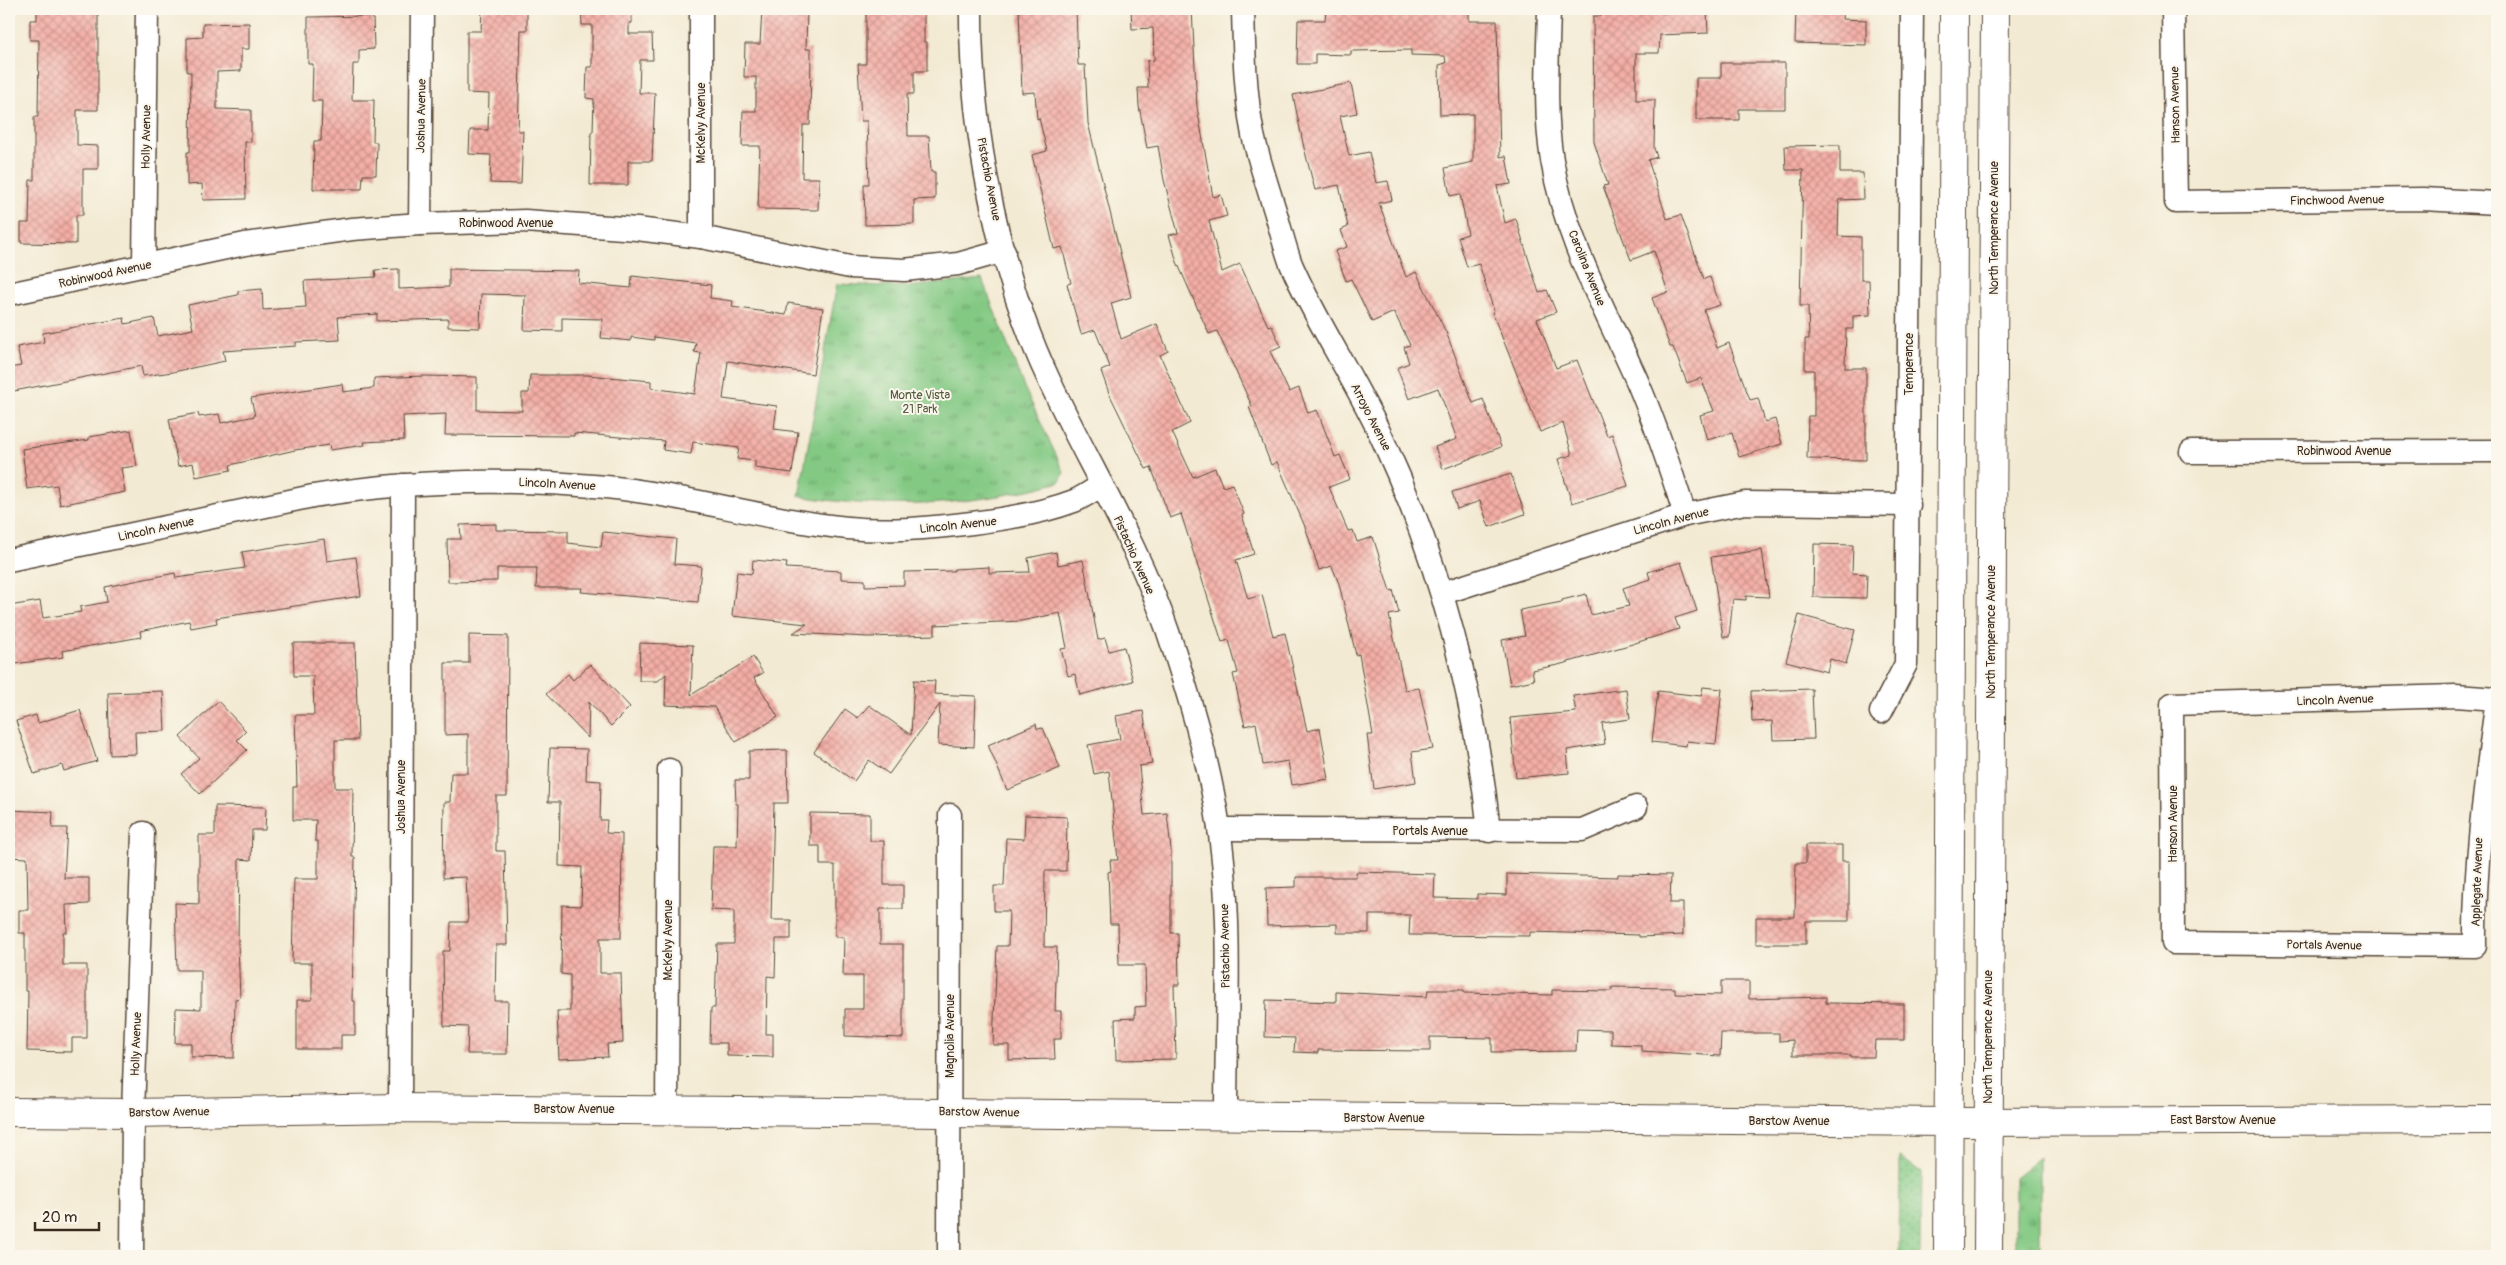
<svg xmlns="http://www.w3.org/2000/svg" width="2506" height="1265" font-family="Pangolin,sans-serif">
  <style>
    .grass { fill: url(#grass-dots); stroke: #5f7a50 }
    .park { fill: url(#park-tufts); stroke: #5f7a50 }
    .building { fill: url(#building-cross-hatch) }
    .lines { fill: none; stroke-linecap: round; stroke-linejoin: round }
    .minor-casing { stroke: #574739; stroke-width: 25 }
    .tertiary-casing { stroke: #574739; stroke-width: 30 }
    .primary-casing { stroke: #574739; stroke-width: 30 }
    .minor { stroke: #fff; stroke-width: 22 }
    .tertiary { stroke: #fff; stroke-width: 28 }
    .primary { stroke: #fff; stroke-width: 28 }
    .labels { text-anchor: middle; stroke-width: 4; stroke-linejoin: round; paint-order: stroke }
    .street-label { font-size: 12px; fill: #3b2a1e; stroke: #fbf7ec }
    .park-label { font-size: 12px; fill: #515a3c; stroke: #fbf7ec }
  </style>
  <defs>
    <pattern id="grass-dots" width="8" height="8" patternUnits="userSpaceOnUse" patternTransform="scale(1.25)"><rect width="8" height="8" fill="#83c983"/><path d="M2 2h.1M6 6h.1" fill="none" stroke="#6ca36b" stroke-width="1.8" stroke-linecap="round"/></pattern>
    <pattern id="park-tufts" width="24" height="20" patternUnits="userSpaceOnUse" patternTransform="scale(1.25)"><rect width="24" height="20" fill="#83c983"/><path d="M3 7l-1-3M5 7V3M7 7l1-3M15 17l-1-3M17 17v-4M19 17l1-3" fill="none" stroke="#6ca36b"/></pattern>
    <pattern id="building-cross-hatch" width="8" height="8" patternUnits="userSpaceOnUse" patternTransform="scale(1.25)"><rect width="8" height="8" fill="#f4afa7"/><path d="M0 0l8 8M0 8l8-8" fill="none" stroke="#c78f87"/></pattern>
  </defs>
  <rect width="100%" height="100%" fill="#fbf7ec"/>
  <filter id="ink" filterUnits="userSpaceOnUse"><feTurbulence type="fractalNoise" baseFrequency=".02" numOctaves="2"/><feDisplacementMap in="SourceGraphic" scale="10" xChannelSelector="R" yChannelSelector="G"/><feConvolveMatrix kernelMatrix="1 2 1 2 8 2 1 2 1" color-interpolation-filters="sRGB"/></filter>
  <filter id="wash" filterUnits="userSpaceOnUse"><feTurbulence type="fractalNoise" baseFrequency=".0096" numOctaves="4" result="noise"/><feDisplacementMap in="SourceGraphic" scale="20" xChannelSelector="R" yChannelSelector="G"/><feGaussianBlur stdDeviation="1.12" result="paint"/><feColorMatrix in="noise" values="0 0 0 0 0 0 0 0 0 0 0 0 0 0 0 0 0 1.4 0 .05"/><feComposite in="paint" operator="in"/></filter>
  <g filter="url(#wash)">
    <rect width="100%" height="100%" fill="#f3ead3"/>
    <polygon class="grass" points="1900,1157 1921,1172 1920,1256 1899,1256"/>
    <g class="park">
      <path d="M982 279 1024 387 1064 472 1060 482C975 506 887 511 799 496L837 284 907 287Z"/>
      <polygon points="2040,1157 2040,1256 2015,1256 2015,1177"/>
    </g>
    <g id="blocks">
      <g class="building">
        <polygon points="37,9 98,9 98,110 77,110 77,145 98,146 98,169 83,169 83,215 76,215 76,244 21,243 21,223 29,223 30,180 34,180 34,117 38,117 39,40 30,40 30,20 37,20"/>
        <polygon points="482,9 527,9 527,30 521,30 518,131 523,131 521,184 490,183 491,155 469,154 470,130 488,130 489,94 467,93 467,31 481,31"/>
        <polygon points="581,9 632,9 632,23 629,23 629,34 652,34 653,60 640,60 639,93 655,93 652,161 628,161 628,185 590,185 591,132 593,132 594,99 586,98 587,67 592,67 592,25 582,25"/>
        <polygon points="762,9 807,9 806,49 811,49 810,125 803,125 802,178 819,178 818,210 758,209 760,146 742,146 743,111 756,111 756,77 744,77 745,44 760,44"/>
        <polygon points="866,9 924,9 924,42 927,42 927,71 914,71 914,94 907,94 908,136 929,136 931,172 935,172 935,199 914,200 914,224 865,225 864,184 869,184 867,121 861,121 858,64 866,64"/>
        <polygon points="1019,9 1076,9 1078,65 1085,65 1088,123 1131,297 1111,303 1121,339 1157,324 1168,351 1160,355 1190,423 1172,432 1193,477 1215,468 1223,487 1232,484 1244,514 1242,515 1254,554 1236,560 1248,599 1262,595 1273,636 1285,633 1307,731 1320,728 1329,779 1292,785 1288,761 1263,765 1256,723 1245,726 1233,674 1238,673 1229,640 1222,642 1181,514 1170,518 1151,467 1146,469 1109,393 1101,371 1110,367 1095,330 1081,334 1067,284 1071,283 1062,247 1054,249 1032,155 1047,151 1039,118 1037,119 1035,92 1022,93"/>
        <polygon points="1131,9 1192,9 1197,107 1213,197 1221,195 1227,216 1209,221 1222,272 1240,264 1268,326 1271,325 1281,346 1270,351 1289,392 1299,388 1308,413 1317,410 1335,457 1340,455 1350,479 1329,487 1348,531 1353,530 1357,542 1373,537 1390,591 1393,590 1399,613 1389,615 1405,690 1419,688 1433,749 1412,752 1416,782 1374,789 1367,735 1373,735 1359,654 1356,655 1339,584 1332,566 1319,570 1306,529 1277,462 1271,465 1249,407 1252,406 1217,331 1209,334 1177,262 1169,235 1178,233 1164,180 1158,146 1147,148 1139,106 1138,88 1148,88 1147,61 1154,60 1153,28 1132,29"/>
        <polygon points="1326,9 1469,9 1469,21 1497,21 1500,157 1506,156 1511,184 1497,186 1505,223 1516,219 1539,293 1547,290 1556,312 1537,319 1556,368 1577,360 1607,436 1612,434 1628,486 1572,503 1558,459 1572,455 1563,423 1540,432 1492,312 1494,311 1479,264 1467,267 1458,237 1468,234 1460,194 1450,196 1445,168 1473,162 1473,114 1440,115 1439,65 1446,63 1445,56 1411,55 1411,50 1351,51 1351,55 1315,54 1315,64 1297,64 1298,20 1325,20"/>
        <polygon points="1601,9 1660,9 1660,13 1707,11 1708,33 1660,35 1659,53 1636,53 1636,100 1655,100 1654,148 1657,157 1648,160 1667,219 1681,215 1704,279 1710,277 1720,305 1704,310 1717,348 1729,343 1750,400 1758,398 1765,422 1775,419 1782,444 1739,457 1732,433 1707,440 1700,415 1714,411 1701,378 1687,383 1673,347 1670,347 1652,298 1668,292 1654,251 1631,260 1603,186 1608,185 1594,142 1593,16 1601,16"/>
        <polygon points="1796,9 1843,9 1842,19 1866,20 1866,45 1795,43"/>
        <polygon points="373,16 374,49 359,50 359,64 353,64 352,100 374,100 373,142 377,142 376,175 363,175 362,189 313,189 314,141 321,141 322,101 312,101 313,64 308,64 308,17"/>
        <polygon points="249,23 249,49 241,49 241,71 217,72 217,109 251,110 251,142 245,142 246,199 203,200 202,184 187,185 187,152 190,152 191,72 187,72 187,38 203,37 203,24"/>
        <polygon points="1721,63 1785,63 1785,109 1739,109 1739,120 1696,120 1696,78 1721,78"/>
        <polygon points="1351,83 1357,113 1340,116 1349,156 1369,152 1376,183 1388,181 1392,200 1379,203 1406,277 1416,272 1446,332 1473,403 1483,399 1501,447 1443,469 1435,447 1457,439 1438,388 1409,399 1397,368 1409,363 1404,347 1410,345 1394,312 1372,322 1351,279 1346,281 1335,251 1347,247 1341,230 1348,227 1339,185 1315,190 1304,148 1293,95"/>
        <polygon points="1840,145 1840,173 1863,173 1864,199 1839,200 1838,236 1861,237 1861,280 1869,280 1870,315 1853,316 1853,329 1846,329 1845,368 1866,368 1866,460 1807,459 1808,416 1814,416 1814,370 1805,370 1805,339 1809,339 1808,306 1800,306 1803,170 1786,170 1785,146"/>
        <polygon points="399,269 399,289 449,287 449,269 579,271 578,283 631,288 632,276 711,285 710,298 733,301 732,307 786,315 788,303 823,308 813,374 728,361 723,399 777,406 774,429 798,432 792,473 755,468 755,461 737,459 739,448 693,442 691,454 663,450 664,441 574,433 574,436 445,435 446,414 403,416 404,440 364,442 365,445 330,450 329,445 295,450 230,465 231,470 196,477 193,463 178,466 169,419 198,413 199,417 219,414 221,423 255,416 251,398 342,384 343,392 374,388 374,378 424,376 477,377 477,410 522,411 522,393 529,393 530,375 588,375 651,381 651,388 695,394 701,353 694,352 696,343 654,337 654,340 631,337 631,341 601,338 603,319 562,318 562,331 524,330 525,295 481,294 480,328 448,327 448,319 377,321 377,314 338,317 340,340 296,342 296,346 223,351 225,361 173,372 143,376 141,366 9,392 9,368 21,366 17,347 44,342 43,333 124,318 125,324 154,318 158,336 193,329 188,305 238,295 238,291 262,289 263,310 306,307 304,281 376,277 375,270"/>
        <polygon points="131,430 137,466 121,468 125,492 60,505 57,485 27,489 22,449 89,440 89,437"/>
        <polygon points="1511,474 1525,514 1489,527 1480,501 1457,509 1452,492"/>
        <polygon points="496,524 496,530 568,531 568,543 601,547 603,532 676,539 674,564 701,566 698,602 581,592 582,588 536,588 537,568 497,568 497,581 448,582 447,539 461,539 460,525"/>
        <polygon points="324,539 327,561 356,557 361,596 216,618 217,623 191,628 189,621 140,631 141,637 62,651 63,657 15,664 9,623 9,606 40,601 43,618 81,612 80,607 107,602 105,587 175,573 176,578 245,568 242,552"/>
        <polygon points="1814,544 1853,545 1852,573 1867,574 1866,598 1813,597"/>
        <polygon points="1762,550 1769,597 1746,596 1746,600 1733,599 1729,637 1723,637 1711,557"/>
        <polygon points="1056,552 1058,565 1083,560 1098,640 1105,638 1109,651 1124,647 1133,681 1080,695 1075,674 1068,676 1061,649 1067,648 1060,613 1021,621 935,625 935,635 868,637 793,633 807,624 732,616 737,572 752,574 753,560 787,563 786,568 841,571 841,579 865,580 865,586 904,585 904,572 954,571 954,569 989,567 989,573 1030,572 1028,558"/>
        <polygon points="1681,562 1697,611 1675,618 1679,629 1629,645 1558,665 1532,670 1534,680 1510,685 1502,640 1525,636 1520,610 1562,602 1562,600 1586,594 1591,615 1629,606 1623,588 1650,579 1648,572"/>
        <polygon points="1799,615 1855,630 1846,664 1830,659 1827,672 1786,661"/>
        <polygon points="469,635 508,636 507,796 496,796 496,851 505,851 507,945 496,945 495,1001 508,1001 507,1054 467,1054 468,1027 444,1026 443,951 450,951 451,922 468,922 466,877 443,878 444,802 450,802 451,773 468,773 468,734 445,735 445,663 469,663"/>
        <polygon points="293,643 355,643 358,740 335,740 335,788 353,788 352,857 355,857 352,1001 355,1001 355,1035 341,1035 341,1049 297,1049 297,1000 312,1000 312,963 292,963 294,879 318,879 318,841 315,841 316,820 293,820 293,787 297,787 295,715 314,715 313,676 294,676"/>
        <polygon points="640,643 693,645 691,695 753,657 763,673 754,678 778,717 736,742 714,707 665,705 666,674 658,681 639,681"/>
        <polygon points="590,664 630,707 611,726 589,702 588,738 546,694 568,674 573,680"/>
        <polygon points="914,680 935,681 934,694 976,696 974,747 938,745 940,704 889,774 869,760 854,781 814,752 845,709 858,718 869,705 911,735"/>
        <polygon points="1703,687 1722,689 1716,744 1687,741 1686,746 1652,742 1658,691 1701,696"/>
        <polygon points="1626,689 1630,719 1602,723 1605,744 1567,750 1569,773 1516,778 1510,718 1576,712 1573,696"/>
        <polygon points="1812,689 1814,739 1773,740 1772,721 1752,722 1751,691"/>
        <polygon points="163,691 165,731 135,732 136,754 110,755 108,693"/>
        <polygon points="218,701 246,731 237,740 247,750 200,794 181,774 199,758 180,737"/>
        <polygon points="80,710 97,761 64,771 62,765 34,774 16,721 36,715 38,723"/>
        <polygon points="1143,711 1152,764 1139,766 1144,815 1167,813 1171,850 1171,933 1178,933 1179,985 1174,985 1176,1059 1116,1060 1115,1019 1135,1018 1135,1007 1146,1006 1145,965 1119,965 1118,924 1110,924 1108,872 1111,871 1110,860 1118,860 1109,771 1094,774 1088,745 1120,739 1116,716"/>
        <polygon points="1036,724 1037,729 1043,728 1060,768 1007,790 988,745"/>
        <polygon points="550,748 587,749 586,780 601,781 600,820 607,820 606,833 622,834 621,938 600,938 600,973 621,973 623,1043 607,1044 608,1057 559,1059 557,1011 570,1011 570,975 561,974 562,905 581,906 582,867 559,866 560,802 548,802"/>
        <polygon points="787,750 788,803 774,803 771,920 791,920 791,939 776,939 775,977 767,976 766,1034 773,1034 773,1057 727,1056 727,1043 710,1043 711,1008 715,1008 717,944 734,944 734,911 711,910 713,846 737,846 738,804 736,804 735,780 749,780 749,751"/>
        <polygon points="215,806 266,807 265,830 252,830 251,860 239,859 238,943 240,998 235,999 234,1058 191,1057 191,1043 175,1043 176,1008 201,1009 201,970 177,970 175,903 199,904 199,835 215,835"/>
        <polygon points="9,810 53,812 52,828 67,828 64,878 89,878 89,904 66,905 67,932 63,932 63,965 87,965 87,1038 72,1038 72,1052 27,1051 28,991 25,991 25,933 19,933 19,910 28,910 27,858 9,857"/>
        <polygon points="810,813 870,814 870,841 884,841 884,885 903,885 903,909 880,909 880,944 903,944 903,1038 845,1036 845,1009 863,1009 863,976 843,976 844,937 835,937 835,865 820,865 820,846 810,846"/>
        <polygon points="1025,815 1067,817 1066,871 1045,871 1044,947 1057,947 1055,1011 1061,1011 1061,1039 1054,1039 1055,1059 1009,1060 1009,1045 993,1045 997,946 1008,946 1009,911 994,911 994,886 1004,886 1006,838 1024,839"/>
        <polygon points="1806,845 1842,845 1842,861 1849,861 1849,921 1806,921 1806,944 1756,944 1756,917 1795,917 1796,863 1806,863"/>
        <polygon points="1356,872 1435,874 1434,898 1477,899 1477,894 1507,895 1507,874 1618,877 1618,874 1671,875 1670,903 1683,903 1683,935 1639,937 1639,935 1530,932 1530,936 1409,935 1410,915 1369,915 1369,933 1337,933 1337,924 1267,926 1266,888 1296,887 1296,877 1356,877"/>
        <polygon points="1721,981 1749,981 1749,999 1826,997 1826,1003 1904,1004 1904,1040 1875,1040 1874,1057 1851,1057 1851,1055 1793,1055 1793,1040 1779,1041 1779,1033 1721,1033 1720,1056 1641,1051 1641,1045 1611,1044 1611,1030 1577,1029 1576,1051 1492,1052 1492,1038 1430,1037 1430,1051 1318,1050 1318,1053 1294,1052 1295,1038 1265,1037 1266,1000 1336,1002 1336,992 1427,997 1428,990 1464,990 1464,993 1552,995 1552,990 1612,991 1612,987 1675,988 1675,994 1721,995"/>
      </g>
    </g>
  </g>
  <g filter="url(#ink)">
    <use href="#blocks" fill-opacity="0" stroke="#574739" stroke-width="1"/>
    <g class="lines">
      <g class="minor-casing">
        <g id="minor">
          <path d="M971 9C970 128 998 272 1049 380 1088 464 1138 544 1168 632 1189 695 1209 761 1219 828 1233 922 1226 1022 1226 1117"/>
          <path d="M1243 9C1244 50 1245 94 1253 135 1259 161 1268 188 1276 214 1281 231 1285 248 1291 264 1317 324 1355 379 1382 438 1440 563 1475 695 1489 831"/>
          <path d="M1549 9C1548 59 1544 111 1552 160 1565 240 1606 310 1638 383 1656 426 1671 470 1685 515"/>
          <polyline points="2173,9 2176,202 2423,199 2497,203"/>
          <polyline points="420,224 422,9"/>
          <polyline points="701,237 701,9"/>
          <polyline points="144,266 147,9"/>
          <polyline points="9,294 245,244 352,229 420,224 525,221 637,229 701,237 850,267 904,270 958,264 1004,251"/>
          <polyline points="2191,452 2497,451"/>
          <path d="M9 560 313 496C409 480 508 478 606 487 687 495 766 520 848 528 889 532 931 528 972 523 1006 519 1042 513 1074 501 1084 497 1093 490 1102 485"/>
          <polyline points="1443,593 1685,515 1745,503 1909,505"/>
          <path d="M2456 696 2497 699C2486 781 2474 862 2475 946L2173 943 2172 704Z"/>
          <polyline points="1881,712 1906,664 1912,9"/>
          <polyline points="1219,829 1582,830 1636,807"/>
          <polyline points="400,1108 403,485"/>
          <polyline points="667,1110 669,770"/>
          <polyline points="132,1256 133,1113 143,833"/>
          <polyline points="949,1256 950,815"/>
        </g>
      </g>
      <g class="tertiary-casing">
        <polyline id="tertiary" points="9,1112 133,1113 400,1108 1949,1122 2497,1120"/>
      </g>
      <g class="primary-casing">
        <g id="primary">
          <polyline points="1948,1256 1954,9"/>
          <polyline points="1988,1256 1995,9"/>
        </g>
      </g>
      <use href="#minor" class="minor"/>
      <use href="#tertiary" class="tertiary"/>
      <use href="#primary" class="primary"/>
    </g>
  </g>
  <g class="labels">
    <g class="street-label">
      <text transform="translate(2175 105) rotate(-91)" y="4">Hanson Avenue</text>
      <text transform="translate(421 116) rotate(-89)" y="4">Joshua Avenue</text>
      <text transform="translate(701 123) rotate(-90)" y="4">McKelvy Avenue</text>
      <text transform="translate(146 137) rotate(-89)" y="4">Holly Avenue</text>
      <text transform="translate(989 179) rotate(79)" y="4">Pistachio Avenue</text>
      <text transform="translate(2337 200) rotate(-1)" y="4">Finchwood Avenue</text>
      <text x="506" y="227">Robinwood Avenue</text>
      <text transform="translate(1994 228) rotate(-90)" y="4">North Temperance Avenue</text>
      <text transform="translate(1587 268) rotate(68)" y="4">Carolina Avenue</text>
      <text transform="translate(105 274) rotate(-12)" y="4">Robinwood Avenue</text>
      <text transform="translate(1909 364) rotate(-90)" y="4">Temperance</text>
      <text transform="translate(1371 417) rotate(63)" y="4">Arroyo Avenue</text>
      <text x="2344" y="455">Robinwood Avenue</text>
      <text transform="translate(557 484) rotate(3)" y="4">Lincoln Avenue</text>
      <text transform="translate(1671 521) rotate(-15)" y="4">Lincoln Avenue</text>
      <text transform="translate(958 525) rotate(-6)" y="4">Lincoln Avenue</text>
      <text transform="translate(156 529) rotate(-12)" y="4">Lincoln Avenue</text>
      <text transform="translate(1134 555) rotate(66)" y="4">Pistachio Avenue</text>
      <text transform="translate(1991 632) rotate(-90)" y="4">North Temperance Avenue</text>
      <text transform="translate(2335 700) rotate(-2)" y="4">Lincoln Avenue</text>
      <text transform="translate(401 797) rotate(-90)" y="4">Joshua Avenue</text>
      <text transform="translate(2173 824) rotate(-90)" y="4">Hanson Avenue</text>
      <text x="1430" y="835">Portals Avenue</text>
      <text transform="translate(2477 882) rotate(-88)" y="4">Applegate Avenue</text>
      <text transform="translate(668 940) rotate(-90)" y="4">McKelvy Avenue</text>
      <text transform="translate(2324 945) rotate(1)" y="4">Portals Avenue</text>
      <text transform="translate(1225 946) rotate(-91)" y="4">Pistachio Avenue</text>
      <text transform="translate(950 1036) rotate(-90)" y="4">Magnolia Avenue</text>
      <text transform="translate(1988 1037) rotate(-90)" y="4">North Temperance Avenue</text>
      <text transform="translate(136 1044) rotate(-88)" y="4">Holly Avenue</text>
      <text x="574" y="1113">Barstow Avenue</text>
      <text transform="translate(169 1112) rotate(-1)" y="4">Barstow Avenue</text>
      <text transform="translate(979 1112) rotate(1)" y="4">Barstow Avenue</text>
      <text x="1384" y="1122">Barstow Avenue</text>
      <text x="2223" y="1124">East Barstow Avenue</text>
      <text x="1789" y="1125">Barstow Avenue</text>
    </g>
    <g class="park-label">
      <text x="920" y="399">Monte Vista<tspan x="920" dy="14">21 Park</tspan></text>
    </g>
  </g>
  <rect width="2506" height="1265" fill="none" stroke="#fbf7ec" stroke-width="30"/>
  <path d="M35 1222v8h64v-8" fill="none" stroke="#3b2a1e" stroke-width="2.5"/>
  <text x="42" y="1222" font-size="15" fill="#3b2a1e" stroke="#fbf7ec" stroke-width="4" paint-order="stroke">20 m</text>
</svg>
